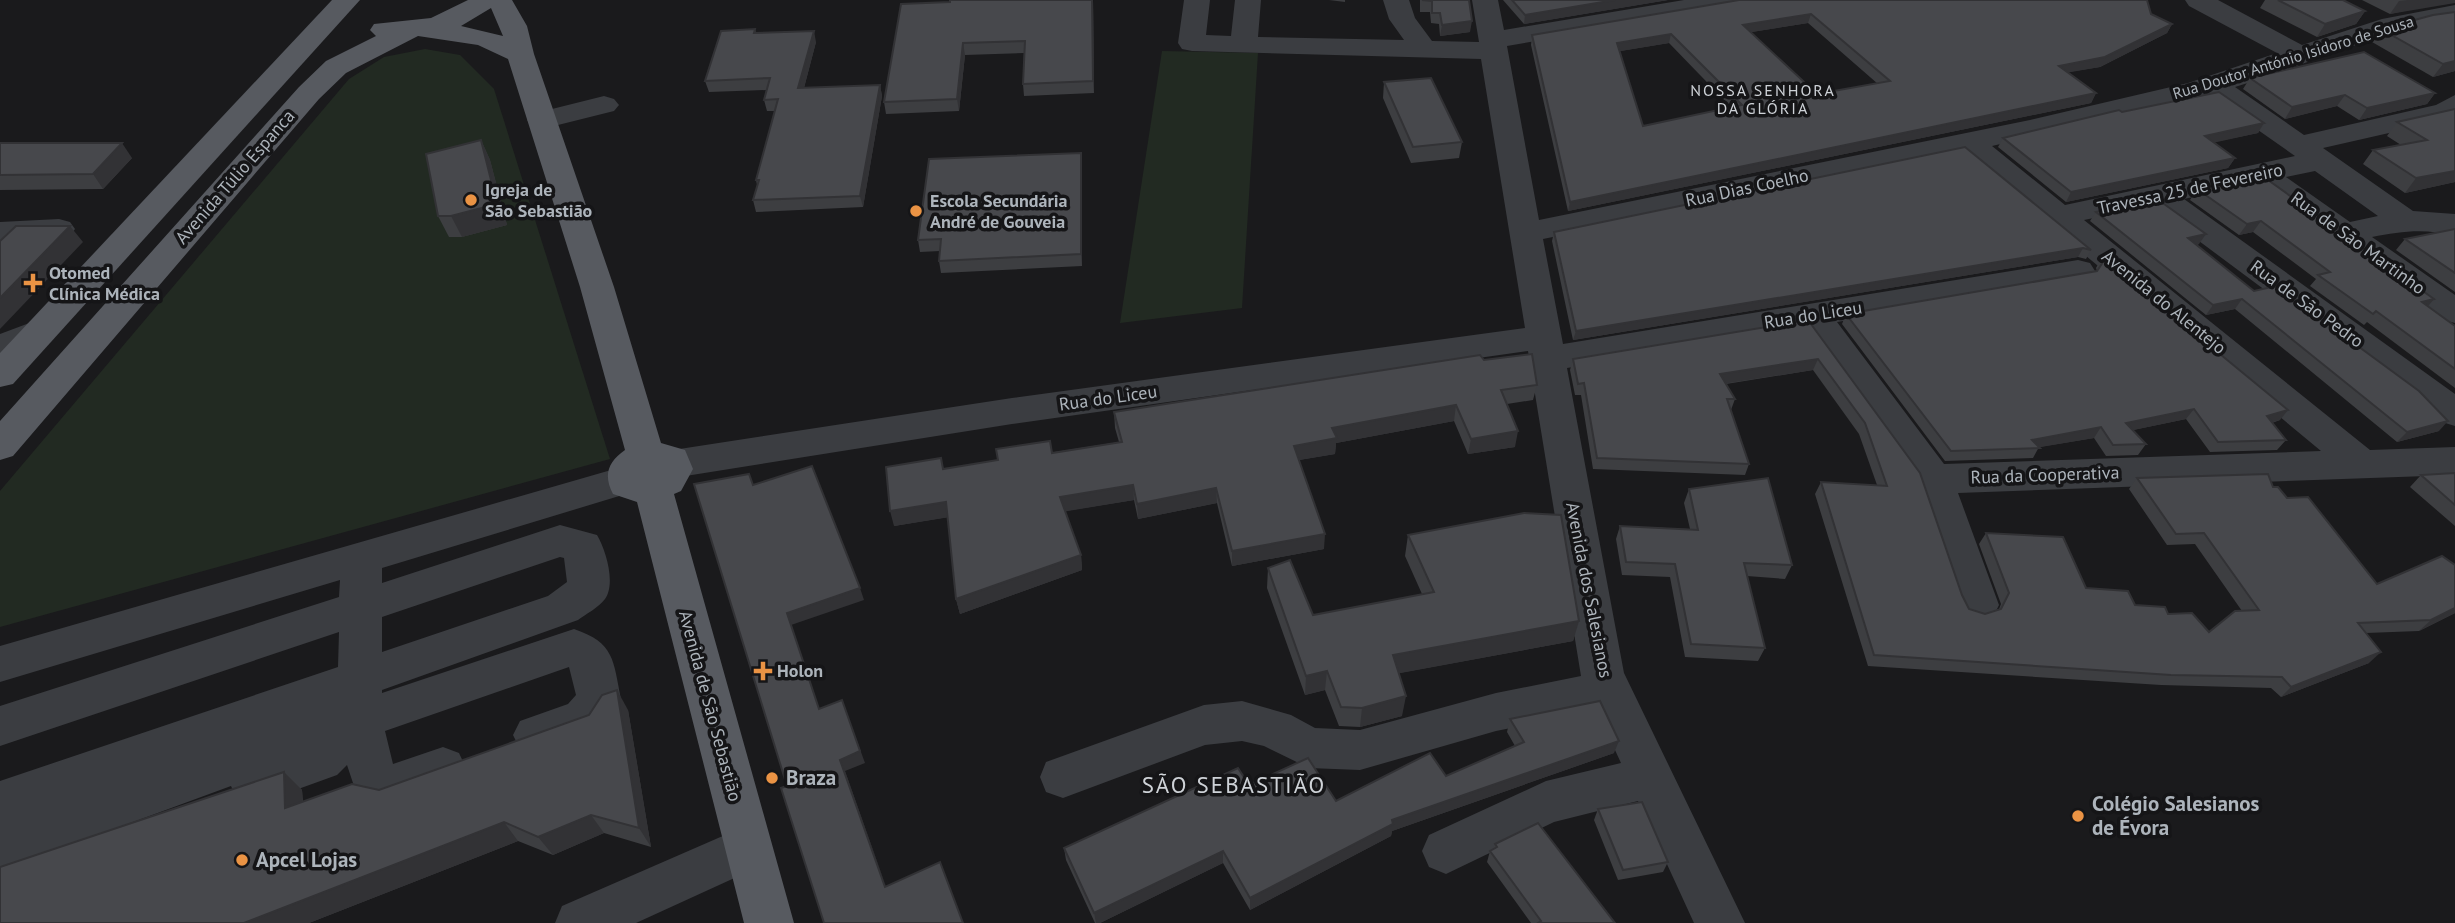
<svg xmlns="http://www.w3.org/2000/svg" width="2455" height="923" font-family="'PT Sans',sans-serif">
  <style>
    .green { fill: #222a22 }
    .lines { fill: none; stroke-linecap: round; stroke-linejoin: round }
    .minor { fill: #3b3d41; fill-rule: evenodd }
    .major { fill: #575a60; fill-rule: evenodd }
    .wall { fill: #3d3e41; fill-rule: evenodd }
    .shaded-wall { fill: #323235 }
    .building { fill: #47484c; stroke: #323235; stroke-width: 2; fill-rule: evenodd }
    .poi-dot { fill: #ea9344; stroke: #151517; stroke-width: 2.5 }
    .labels { text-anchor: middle; stroke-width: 7; stroke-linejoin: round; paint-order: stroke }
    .far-street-label { font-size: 16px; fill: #adb4bb; stroke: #151517 }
    .far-neighbourhood-label { font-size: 16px; letter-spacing: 2px; fill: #ced2d7; stroke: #151517 }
    .street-label { font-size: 18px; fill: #adb4bb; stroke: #151517 }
    .poi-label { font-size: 18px; font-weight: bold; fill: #adb4bb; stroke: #151517; text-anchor: start }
    .near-poi-label { font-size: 21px; font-weight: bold; fill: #adb4bb; stroke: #151517; text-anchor: start }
    .near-neighbourhood-label { font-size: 23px; letter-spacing: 2px; fill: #ced2d7; stroke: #151517 }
  </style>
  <rect width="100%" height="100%" fill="#1a1a1c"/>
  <g class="green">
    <polygon points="425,49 460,55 494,89 610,459 0,627 0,491 349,79 384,57"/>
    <polygon points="1162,51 1258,53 1242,308 1120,323"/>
  </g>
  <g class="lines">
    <g class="minor">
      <path d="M1184 0H1210L1206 35 1231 36 1235 0H1261L1258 37 1404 40 1389 19 1383 0H1409L1415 18 1432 41 1479 42 1472 0H1498L1504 30 1684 0H1744L1740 6 1731 8 1507 46 1539 220 2030 120 2188 83 2277 53 2189 6 2185 0H2218L2302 45 2382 19 2455 5V21C2378 31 2309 64 2235 87L2304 135 2436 105 2455 95V118L2323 148 2413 211 2455 214V236C2426 228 2401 231 2372 237L2455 295V323L2443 320 2255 183 2184 199 2455 394V426L2442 422 2152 206 2084 220 2370 450 2455 447V475L1958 493 1999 605 1993 617 1978 622 1963 617 1957 605 1916 483 1804 328 1567 368 1624 673 1745 923H1694L1638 801 1554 822 1446 874 1429 867 1422 851 1429 835 1546 781 1621 763 1597 711 1496 731 1360 770 1309 768 1264 746 1242 741 1205 745 1063 798 1046 792 1040 777 1046 762 1204 705 1242 701 1291 715 1315 728 1360 730 1496 693 1581 676 1528 351 1012 424 673 478 659 474 654 464 659 454 673 450 1012 398 1525 328 1481 59 1192 51 1182 49 1178 43ZM2208 95 2295 156 2065 205 1992 146ZM1962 153 2321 451 1944 464 1837 322 2090 279 2095 271 2090 263 2078 260 1563 344 1543 239ZM2315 171 2378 216 2350 222 2286 177Z"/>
      <polygon points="604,96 614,99 619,105 614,111 542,129 532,126 527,120 532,114"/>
      <polygon points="59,219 70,222 75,229 70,236 0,242 0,222"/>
      <polygon points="40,319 52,323 58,331 52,339 0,359 0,334"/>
      <path d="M625 466 639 470 644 480 639 490 382 568V583L560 525 597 535C606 550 616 584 605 599 598 608 586 614 578 620L382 690V693L574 629C615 643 613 660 621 699L600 732 536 755 520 749 513 735 520 721 568 704 576 695 569 667 385 731 393 764 443 747 459 753 466 768 459 783 395 806 358 798 347 765 337 775 254 805 237 799 231 786 0 871V825L337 705 0 825V781L338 667 339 632 0 746V706L339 597 340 580 0 682V646ZM560 557 564 558 567 582 548 596 382 652V617Z"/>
      <polygon points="748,825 765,832 772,848 765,864 636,923 555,923 562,906"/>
    </g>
    <g class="major">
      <polygon points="332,0 360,0 13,384 0,387 0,353"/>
      <path d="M468 0H512L527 26 534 54 614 287 661 443 685 450 693 469 681 491 674 494 794 923H744L637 502 613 494C603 475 608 462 625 450L580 287 508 59 478 45 418 36 346 73 319 99 13 456 0 460V421L299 87 326 61 376 36 370 30 374 24 431 18ZM491 8 503 36 461 26Z"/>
    </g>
  </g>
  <g class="wall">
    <polygon points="1093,0 1094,93 1024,96 1023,84 1024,53 965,55 959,111 886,114 884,102 901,4"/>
    <polygon points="1329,0 1345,0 1345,2"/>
    <polygon points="1420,0 1469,0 1470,32 1440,36 1439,24 1431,23 1430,12 1420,12"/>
    <polygon points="1503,0 1668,0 1524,24"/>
    <polygon points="2265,0 2343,0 2365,11 2356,24 2317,37 2260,8"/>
    <polygon points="2362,0 2455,0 2390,14"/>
    <path d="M1734 1 2151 14 2172 24 2167 33 2100 67 2068 72 2096 93 2091 103 1568 211 1531 45 1532 35ZM1808 23 1878 84 1817 94 1751 32ZM1669 43 1731 107 1643 126 1620 51Z"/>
    <polygon points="2455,12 2455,71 2433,77 2372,42 2381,29"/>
    <polygon points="755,29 756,33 816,42 804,88 880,85 882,96 863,207 756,212 753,200 757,185 756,180 775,111 767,111 764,100 766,90 709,92 705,81"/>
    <polygon points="2250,78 2435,93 2427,104 2359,120 2337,106 2285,119 2243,89"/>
    <polygon points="1384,82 1462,142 1459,158 1411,163 1383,98"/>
    <polygon points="2455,109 2455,182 2405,193 2363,164 2373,150 2401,145 2387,136 2397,122"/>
    <polygon points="2122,112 2264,123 2258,133 2214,142 2235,158 2228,168 2066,202 1998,147 2003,138"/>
    <polygon points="481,140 490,160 507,225 462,237 449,237 438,216"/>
    <polygon points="0,143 132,158 103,189 0,190"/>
    <polygon points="1965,147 2091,250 2086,259 2078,257 1573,340 1552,241 1554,232"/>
    <polygon points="1082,164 1082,266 941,273 939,261 940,251 920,252 918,240"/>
    <polygon points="2197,189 2428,306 2455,326 2455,388 2367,322 2364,325 2310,286 2316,279 2253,232 2239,235 2190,200"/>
    <polygon points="2096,212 2199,244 2197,245 2254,291 2439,431 2397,442 2235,309 2206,315 2090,221"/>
    <polygon points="2455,229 2455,292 2396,250 2405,239"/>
    <polygon points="2102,257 2280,420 2272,423 2286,440 2277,450 2210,452 2186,419 2133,430 2146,444 2138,455 2106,456 2094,438 2039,447 2033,458 1945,461 1842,324 1846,314 2097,271 2096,268"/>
    <polygon points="1808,320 1969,609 1985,614 1999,609 2001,604 1979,544 1986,533 2086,588 2135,605 2168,614 2209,632 2242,611 2195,544 2167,545 2129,489 2137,478 2273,487 2287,498 2377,584 2455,565 2455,613 2419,631 2366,633 2369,663 2281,697 2271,688 2161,685 1868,666 1815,494 1821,482 1877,485 1859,434 1813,370 1726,384 1735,399 1731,410 1749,464 1745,475 1593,469 1581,395 1575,395 1570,370 1573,359"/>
    <polygon points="1484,360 1537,385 1533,400 1507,404 1515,447 1468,454 1454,421 1336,443 1335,454 1299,460 1324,549 1232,566 1217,503 1138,519 1134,500 1065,511 1081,555 1082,570 960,614 956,599 948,517 894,526 944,469 1119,442 1115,428 1114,412"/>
    <polygon points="2455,473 2455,526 2410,487 2421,475"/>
    <polygon points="1689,489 1792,565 1785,579 1747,576 1765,648 1758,661 1685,657 1670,577 1622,575 1616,539 1620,526 1690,529 1684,503"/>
    <polygon points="1408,535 1579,621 1573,641 1399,673 1402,716 1360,727 1339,726 1325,690 1305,695 1267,588 1268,568 1313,615 1422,594 1405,556"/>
    <polygon points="628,710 651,847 604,833 553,855 518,841 309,923 0,923 284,772 302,790 303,802 379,790"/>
    <polygon points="1510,719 1614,753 1392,831 1391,836 1250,910 1223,863 1100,923 1095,923 1066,860 1064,848 1249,785 1336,801 1446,776 1515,746 1507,732"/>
    <polygon points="1598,809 1668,862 1663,872 1618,880 1594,820"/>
    <polygon points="1495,844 1615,923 1531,923 1487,862 1490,851 1493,849"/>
  </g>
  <g class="shaded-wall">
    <polygon points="1092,0 1093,0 1094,93 1093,81"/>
    <polygon points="1615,0 1668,0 1524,24 1525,15"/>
    <polygon points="2408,0 2455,0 2455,3 2390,14 2399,1"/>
    <polygon points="2365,11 2356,24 2317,37 2325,24"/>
    <polygon points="1811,14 1808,23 1740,34 1743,25"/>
    <polygon points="1472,21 1470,32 1440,36 1442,25"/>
    <polygon points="2172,24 2167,33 2100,67 2054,75 2059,66"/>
    <polygon points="814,31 816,42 801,99 798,88"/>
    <polygon points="1671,34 1669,43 1615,52 1617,43"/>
    <polygon points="963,43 965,55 959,111 957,99"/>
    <polygon points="2455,61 2455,71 2433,77 2443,64"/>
    <polygon points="880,85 882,96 863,207 860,196"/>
    <polygon points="2096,93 2091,103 1568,211 1570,202"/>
    <polygon points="2435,93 2427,104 2359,120 2367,108"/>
    <polygon points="2345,95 2337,106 2285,119 2292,107"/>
    <polygon points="2264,123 2258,133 2199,146 2205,136"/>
    <polygon points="481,140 490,160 507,225 462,237 451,216"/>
    <polygon points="122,143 132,158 103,189 93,174"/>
    <polygon points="1081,153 1082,164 1082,266 1081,254"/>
    <polygon points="2235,158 2228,168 2066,202 2071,192"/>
    <polygon points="2455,171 2455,182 2405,193 2416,178"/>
    <polygon points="2261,221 2253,232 2239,235 2247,224"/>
    <polygon points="70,226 83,242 0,329 0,298"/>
    <polygon points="2206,234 2199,244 2182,248 2188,238"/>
    <polygon points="2083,248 2078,257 1573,340 1576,331"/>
    <polygon points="2242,299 2235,309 2206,315 2213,305"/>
    <polygon points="2434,299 2425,310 2422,302"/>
    <polygon points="1818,359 1813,370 1716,385 1720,374"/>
    <polygon points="1456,405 1454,421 1336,443 1335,454 1293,461 1294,446 1332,428"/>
    <polygon points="2194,409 2186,419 2119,433 2126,423"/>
    <polygon points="2288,410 2280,420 2259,426 2267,416"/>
    <polygon points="2448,421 2439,431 2397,442 2407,432"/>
    <polygon points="2101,427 2094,438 2035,448 2032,440"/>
    <polygon points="1518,431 1515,447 1468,454 1471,439"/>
    <polygon points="1133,485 1134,500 1062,512 1060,497"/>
    <polygon points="1216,488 1217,503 1138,519 1137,504"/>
    <polygon points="946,502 950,517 894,526 890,511"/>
    <polygon points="1325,534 1324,549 1232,566 1232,551"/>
    <polygon points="1081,555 1082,570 960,614 956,599"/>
    <polygon points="860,588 864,600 791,625 824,721 787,613"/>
    <polygon points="2455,608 2455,613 2419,631 2431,620"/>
    <polygon points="1579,621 1573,641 1390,675 1393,655"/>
    <polygon points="2381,652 2369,663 2281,697 2291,687"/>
    <polygon points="1327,671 1325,690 1305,695 1306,676"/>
    <polygon points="617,690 628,710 651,847 639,828"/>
    <polygon points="1406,696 1402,716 1360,727 1362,708"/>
    <polygon points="842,700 865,763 845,771 890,898 840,760"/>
    <polygon points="1619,741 1614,753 1392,831 1391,836 1250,910 1250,898 1392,820"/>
    <polygon points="284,772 302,790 304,826 285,808"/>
    <polygon points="591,815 604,833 553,855 538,837"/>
    <polygon points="504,822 518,841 309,923 244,923"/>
    <polygon points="1223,851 1223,863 1100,923 1096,923 1094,913"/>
  </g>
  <g class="building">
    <polygon points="950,0 1092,0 1093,81 1023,84 1025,41 963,43 957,99 884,102 901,4 950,2"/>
    <polygon points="1422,0 1469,0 1472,21 1442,25 1440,13 1432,13 1432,1"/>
    <polygon points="1512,0 1615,0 1525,15"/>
    <path d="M1739 0H2147L2151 14 2172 24 2105 57 2059 66 2096 93 1570 202 1532 35ZM1811 14 1890 81 1817 94 1743 25ZM1671 34 1742 105 1643 126 1617 43Z"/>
    <polygon points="2278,0 2343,0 2365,11 2325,24"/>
    <polygon points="2455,12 2455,61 2443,64 2381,29 2433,15"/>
    <polygon points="755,29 754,33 814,31 798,88 880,85 860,196 753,200 759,180 756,180 778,99 764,100 770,78 705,81 721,31"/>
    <polygon points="2364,52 2435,93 2367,108 2345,95 2292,107 2250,78"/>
    <polygon points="1431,78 1462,142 1413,147 1384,82"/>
    <polygon points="2219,92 2264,123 2205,136 2235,158 2071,192 2003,138 2119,110 2122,112"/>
    <polygon points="2455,109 2455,171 2416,178 2373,150 2427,140 2397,122"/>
    <polygon points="481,140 497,204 451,216 438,216 426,154"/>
    <polygon points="0,143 122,143 93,174 0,175"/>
    <polygon points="1965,147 2091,250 2083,248 1576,331 1554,232"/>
    <polygon points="1081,153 1081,254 939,261 941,239 918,240 929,159"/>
    <polygon points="2261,175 2434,299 2422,302 2455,326 2455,369 2376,311 2373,314 2318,275 2330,272 2261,221 2247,224 2197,189"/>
    <polygon points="2157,199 2206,234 2188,238 2254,291 2276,286 2419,391 2448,421 2407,432 2242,299 2213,305 2096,212"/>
    <polygon points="16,226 70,226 0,298 0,241"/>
    <polygon points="2455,229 2455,273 2405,239"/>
    <polygon points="2102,257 2288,410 2267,416 2286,440 2218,442 2194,409 2126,423 2146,444 2113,445 2101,427 2032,440 2040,448 1951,451 1846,314 2097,271 2103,262"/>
    <polygon points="1808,320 1920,473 1962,595 1969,609 1985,614 2001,609 2009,593 1986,533 2063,537 2086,588 2128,591 2135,605 2165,607 2168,614 2192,613 2209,632 2235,611 2259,610 2204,533 2176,534 2137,478 2268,474 2273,487 2278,487 2287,498 2308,497 2377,584 2442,556 2455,565 2455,608 2431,620 2358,623 2381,652 2291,687 2282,677 2171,675 1874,655 1821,482 1887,486 1865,423 1818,359 1720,374 1735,399 1727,399 1749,464 1597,458 1584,383 1578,384 1573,359"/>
    <polygon points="1532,354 1537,385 1501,390 1518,431 1471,439 1456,405 1332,428 1337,438 1294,446 1325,534 1232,551 1216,488 1137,504 1133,485 1060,497 1081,555 956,599 946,502 890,511 886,467 941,458 943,469 998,460 996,449 1050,441 1052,453 1122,442 1114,412 1480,355 1484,360"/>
    <polygon points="812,466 860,588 787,613 819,709 842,700 860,751 840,760 885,887 940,862 963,923 824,923 781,788 787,786 694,484 749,474 753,485"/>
    <polygon points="2455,473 2455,505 2421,475"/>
    <polygon points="1768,478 1792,565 1744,563 1765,648 1691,644 1675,564 1626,562 1620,526 1698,530 1689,489"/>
    <polygon points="1524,513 1561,515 1579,621 1393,655 1406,696 1362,708 1341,707 1327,671 1306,676 1268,568 1290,560 1313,615 1434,592 1408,535"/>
    <polygon points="617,690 639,828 591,815 538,837 504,822 244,923 0,923 0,867 284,772 285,808 352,784 379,790 589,715 602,695"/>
    <polygon points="1600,701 1619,741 1392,820 1393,824 1250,898 1223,851 1094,913 1064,848 1238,768 1249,785 1308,758 1336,801 1430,753 1446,776 1524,742 1510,719"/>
    <polygon points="1642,802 1668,862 1623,870 1598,809"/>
    <polygon points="1538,823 1615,923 1538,923 1541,921 1490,851 1497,847 1495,844"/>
  </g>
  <g class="poi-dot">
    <circle cx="471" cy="200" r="7"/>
    <circle cx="916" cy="211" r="7"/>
    <path d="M29.5 272.5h7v7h7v7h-7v7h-7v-7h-7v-7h7z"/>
    <path d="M759.5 660.5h7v7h7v7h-7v7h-7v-7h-7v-7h7z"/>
    <circle cx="772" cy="778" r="7"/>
    <circle cx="2078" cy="816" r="7"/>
    <circle cx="242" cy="860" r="7"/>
  </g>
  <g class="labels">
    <g class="far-street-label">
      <text transform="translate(2293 57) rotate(-17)" y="6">Rua Doutor António Isidoro de Sousa</text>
    </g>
    <g class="far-neighbourhood-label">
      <text x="1763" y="96">NOSSA SENHORA<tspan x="1763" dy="18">DA GLÓRIA</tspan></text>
    </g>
    <g class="street-label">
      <text transform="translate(235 177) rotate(-49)" y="6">Avenida Túlio Espanca</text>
      <text transform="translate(1747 188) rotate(-12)" y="6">Rua Dias Coelho</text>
      <text transform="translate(2190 189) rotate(-12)" y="6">Travessa 25 de Fevereiro</text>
      <text transform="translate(2358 243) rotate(36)" y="6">Rua de São Martinho</text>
      <text transform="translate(2164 302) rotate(39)" y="6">Avenida do Alentejo</text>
      <text transform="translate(2307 304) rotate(36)" y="6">Rua de São Pedro</text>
      <text transform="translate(1813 315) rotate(-9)" y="6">Rua do Liceu</text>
      <text transform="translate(1108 398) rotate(-8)" y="6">Rua do Liceu</text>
      <text transform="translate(2045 475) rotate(-2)" y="6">Rua da Cooperativa</text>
      <text transform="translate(1589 590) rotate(79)" y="6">Avenida dos Salesianos</text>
      <text transform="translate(710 706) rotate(75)" y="6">Avenida de São Sebastião</text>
    </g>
    <g class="poi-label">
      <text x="485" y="196">Igreja de<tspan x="485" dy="21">São Sebastião</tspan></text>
      <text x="930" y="207">Escola Secundária<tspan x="930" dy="21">André de Gouveia</tspan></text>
      <text x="49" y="279">Otomed<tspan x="49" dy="21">Clínica Médica</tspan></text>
      <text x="777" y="677">Holon</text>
    </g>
    <g class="near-poi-label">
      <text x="786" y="785">Braza</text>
      <text x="2092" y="811">Colégio Salesianos<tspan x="2092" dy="24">de Évora</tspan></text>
      <text x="256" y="867">Apcel Lojas</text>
    </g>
    <g class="near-neighbourhood-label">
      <text x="1234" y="793">SÃO SEBASTIÃO</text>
    </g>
  </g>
</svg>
